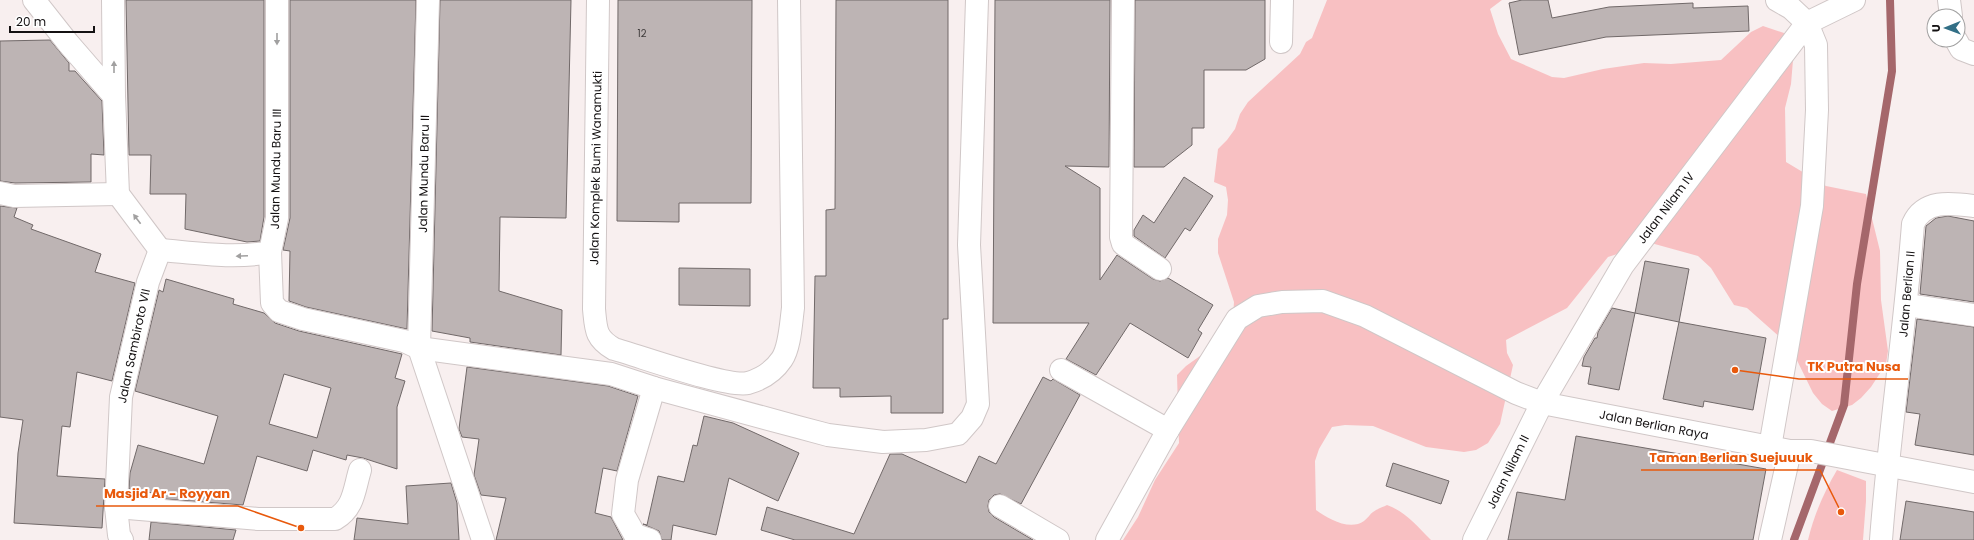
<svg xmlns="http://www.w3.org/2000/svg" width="1974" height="540" font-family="Poppins,sans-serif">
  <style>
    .green { fill: #f8c0c2 }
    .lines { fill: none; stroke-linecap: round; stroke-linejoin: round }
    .stream { stroke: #a5676b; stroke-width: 8 }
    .building { fill: #bdb4b4; stroke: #716969; fill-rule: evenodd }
    .minor-casing { stroke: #d0c7c7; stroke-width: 24 }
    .minor { stroke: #fff; stroke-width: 22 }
    .oneway { fill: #a1a0a0 }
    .labels { text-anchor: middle; stroke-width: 4; stroke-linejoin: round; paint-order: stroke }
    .number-label { font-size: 10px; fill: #3e3a3a }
    .street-label { font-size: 12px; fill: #141112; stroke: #fff }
    .leader { fill: none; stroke: #e8590c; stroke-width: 1.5 }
    .callout-dot { fill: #e8590c; stroke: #fff; stroke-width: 1.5 }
    .callout-label { font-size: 13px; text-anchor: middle; font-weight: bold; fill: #e8590c; stroke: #fff; stroke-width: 4; stroke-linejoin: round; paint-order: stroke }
  </style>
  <rect width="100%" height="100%" fill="#f8efef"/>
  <g class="green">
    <path d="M1327 0H1502L1490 9 1498 34 1511 59 1552 77 1564 78 1603 69 1644 63 1671 64 1721 60 1751 32 1763 26 1787 34 1792 47 1793 60 1791 84 1785 108 1786 162 1826 186 1866 194 1880 251 1881 300 1888 351 1886 364 1871 387 1861 398 1852 405 1832 411 1822 404 1813 393 1790 346 1747 308 1734 305 1711 268 1698 256 1651 243 1608 257 1567 308 1506 340 1507 353 1513 365 1500 424 1488 443 1476 450 1464 452 1426 447 1373 426 1345 425 1332 427 1319 449 1315 461 1316 510C1328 519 1350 531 1364 521 1368 518 1370 514 1373 512 1377 509 1383 507 1387 505 1406 512 1417 526 1431 540H1123L1138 517 1155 480 1179 443 1177 375 1186 366 1207 351 1233 317 1234 302 1218 253V239L1227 215 1228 200 1226 187 1214 182 1218 149 1227 140 1235 129 1240 114 1248 102 1300 54 1306 42 1312 38Z"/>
    <path d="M1837 470 1866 481V501L1863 540H1808C1814 515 1824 492 1837 470Z"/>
  </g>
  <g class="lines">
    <polyline class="stream" points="1794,540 1844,405 1857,284 1892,71 1890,0"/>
  </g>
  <g class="building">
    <polygon points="126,0 264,0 264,217 260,241 247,242 185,229 186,194 150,194 151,155 129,155"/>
    <polygon points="290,0 416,0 407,329 306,307 289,301 290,251 283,250 290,218"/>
    <polygon points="440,0 571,0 566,218 500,217 499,291 562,310 561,355 470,342 470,338 432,331"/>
    <polygon points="618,0 752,0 751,203 679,203 679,222 617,221"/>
    <polygon points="836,0 948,0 948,319 943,319 943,413 891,413 891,396 840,397 840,388 813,388 815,276 826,276 826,210 835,209"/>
    <polygon points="995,0 1110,0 1109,167 1065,166 1100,188 1100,280 1117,255 1153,279 1160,281 1168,278 1213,305 1198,330 1202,333 1188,358 1130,323 1096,375 1066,359 1089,323 993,323"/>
    <polygon points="1135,0 1265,0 1265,59 1246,70 1204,70 1204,128 1192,128 1192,145 1164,167 1134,167"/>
    <polygon points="1522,0 1548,0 1552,18 1609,7 1693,3 1693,8 1748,6 1749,31 1606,37 1519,55 1509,3"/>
    <polygon points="50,40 69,63 69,71 75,71 102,101 104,155 91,154 91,182 15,183 0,181 0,41"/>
    <polygon points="1184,177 1213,196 1190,231 1185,228 1165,258 1134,236 1134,230 1143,215 1154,223"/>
    <polygon points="0,206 17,208 14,217 33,225 31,229 101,254 95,272 135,283 112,381 77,372 70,427 62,426 57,476 105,479 102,528 14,523 18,453 23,420 0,417"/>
    <polygon points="1948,216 1974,221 1974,302 1920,294 1926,226 1936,218"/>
    <polygon points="1645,261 1689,269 1679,322 1635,313"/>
    <polygon points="679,268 750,269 750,306 679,305"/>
    <path d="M166 279 234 299 233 304 264 313 275 323 299 331 402 354 395 378 405 381 397 407V469L363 458 347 455 346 460 313 450 307 471 257 456 243 505 153 498V493L129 489 130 473 138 445 204 464 218 416 135 391 159 290 163 292ZM284 374 331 388 317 438 269 424Z"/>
    <polygon points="1612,308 1635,313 1619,390 1588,384 1591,367 1582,366 1584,357 1595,338 1597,338 1598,332"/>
    <polygon points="1917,319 1974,327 1974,455 1915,445 1920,414 1906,412"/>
    <polygon points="1679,322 1766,338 1753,410 1704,401 1703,407 1663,399"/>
    <polygon points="467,367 608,386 638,396 617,471 603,468 595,513 611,517 623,540 496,540 506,498 481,495 474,475 479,439 462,437 459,429"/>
    <polygon points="1043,377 1051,381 1053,379 1080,395 1021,504 1000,494 994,495 989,500 988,506 989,512 994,517 1033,540 795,540 761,530 767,507 854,534 890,454 902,454 966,483 979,456 996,464"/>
    <polygon points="704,416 733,423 799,453 778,501 729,478 716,535 673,525 671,540 662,540 659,531 643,524 647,525 658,476 684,482 693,445 697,446"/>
    <polygon points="1576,436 1766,469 1753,540 1508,540 1517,492 1565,500"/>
    <polygon points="1393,463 1449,481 1441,504 1386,486"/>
    <polygon points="451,483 457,503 459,540 354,540 357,518 408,524 406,486"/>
    <polygon points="1906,501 1974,512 1974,540 1900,540"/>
    <polygon points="151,522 236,530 233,540 149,540"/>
  </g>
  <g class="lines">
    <g class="minor-casing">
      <g id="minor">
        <polyline points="34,0 68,43 114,96"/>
        <polyline points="113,0 114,96 118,194 160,250"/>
        <polyline points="428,0 419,348 483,540"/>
        <path d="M598 0 594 309C596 329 595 338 614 349 640 356 727 388 748 383 762 379 774 371 782 359 790 347 791 322 793 308L789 0"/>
        <polyline points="1123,0 1121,237 1123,244 1160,269"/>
        <polyline points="1949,0 1951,16"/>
        <polyline points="1956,40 1961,49 1974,54"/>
        <polyline points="1281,42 1282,0"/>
        <polyline points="0,193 14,196 118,194"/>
        <path d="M160 250C197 253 234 259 270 252L277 218V0"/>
        <polyline points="270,252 272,303 279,311 303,319 404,341 419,348 611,374 654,388 798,427 828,435 883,442 926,440 958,434 972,418 978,404 969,245 977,0"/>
        <polyline points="1907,305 1974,315"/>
        <polyline points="1061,370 1168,430"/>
        <polyline points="1770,447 1812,206 1817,110 1816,45 1807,23 1791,8 1777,0"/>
        <polyline points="1000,506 1058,540"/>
        <path d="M116 507 258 519H335C354 508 354 490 360 470"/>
        <polyline points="122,540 119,535 116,507 121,397 148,282 160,250"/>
        <polyline points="650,540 635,535 623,514 627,480 654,388"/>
        <polyline points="1107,540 1168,430 1237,319 1258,306 1282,302 1323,301 1365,316 1516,393 1542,403 1790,451 1811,451 1974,482"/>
        <polyline points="1474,540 1542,403 1623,265 1807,23 1854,0"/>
        <polyline points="1770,540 1790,451"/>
        <path d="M1881 540C1889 434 1905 330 1913 224 1924 199 1951 203 1974 206"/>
      </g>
    </g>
    <use href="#minor" class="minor"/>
  </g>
  <defs><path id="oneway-solid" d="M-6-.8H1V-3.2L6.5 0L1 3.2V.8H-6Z"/></defs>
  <g class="oneway">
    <use href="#oneway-solid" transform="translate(277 39) rotate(90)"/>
    <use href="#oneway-solid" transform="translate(114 67) rotate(-90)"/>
    <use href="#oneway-solid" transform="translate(137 219) rotate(-127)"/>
    <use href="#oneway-solid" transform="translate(242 256) rotate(178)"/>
  </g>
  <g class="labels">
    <g class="number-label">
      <text x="642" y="37">12</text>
    </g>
    <g class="street-label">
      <text transform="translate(596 168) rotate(-89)" y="4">Jalan Komplek Bumi Wanamukti</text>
      <text transform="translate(276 169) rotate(-89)" y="4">Jalan Mundu Baru III</text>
      <text transform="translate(424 174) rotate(-89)" y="4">Jalan Mundu Baru II</text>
      <text transform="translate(1666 208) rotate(-53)" y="4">Jalan Nilam IV</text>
      <text transform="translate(1907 294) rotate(-85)" y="4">Jalan Berlian II</text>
      <text transform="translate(134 346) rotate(-78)" y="4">Jalan Sambiroto VII</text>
      <text transform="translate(1654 425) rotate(11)" y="4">Jalan Berlian Raya</text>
      <text transform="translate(1508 472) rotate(-64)" y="4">Jalan Nilam II</text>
    </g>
  </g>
  <path class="leader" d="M1735 370L1799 379H1908M1841 512L1820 470H1641M301 528L238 506H96"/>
  <g class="callout-dot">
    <circle cx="1735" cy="370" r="4"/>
    <circle cx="1841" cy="512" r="4"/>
    <circle cx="301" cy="528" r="4"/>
  </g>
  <g class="callout-label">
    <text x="1854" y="371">TK Putra Nusa</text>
    <text x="1731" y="462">Taman Berlian Suejuuuk</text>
    <text x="167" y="498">Masjid Ar - Royyan</text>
  </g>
  <g transform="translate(1946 28) rotate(269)"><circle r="19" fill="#ffffff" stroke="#a1a0a0"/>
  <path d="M0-3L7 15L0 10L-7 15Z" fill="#326f86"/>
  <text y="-6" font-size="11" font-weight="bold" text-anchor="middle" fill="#141112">U</text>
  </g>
  <path d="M10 26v6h84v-6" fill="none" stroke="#141112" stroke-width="2"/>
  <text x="16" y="26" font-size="12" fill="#141112" stroke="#ffffff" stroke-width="3" paint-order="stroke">20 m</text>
</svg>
